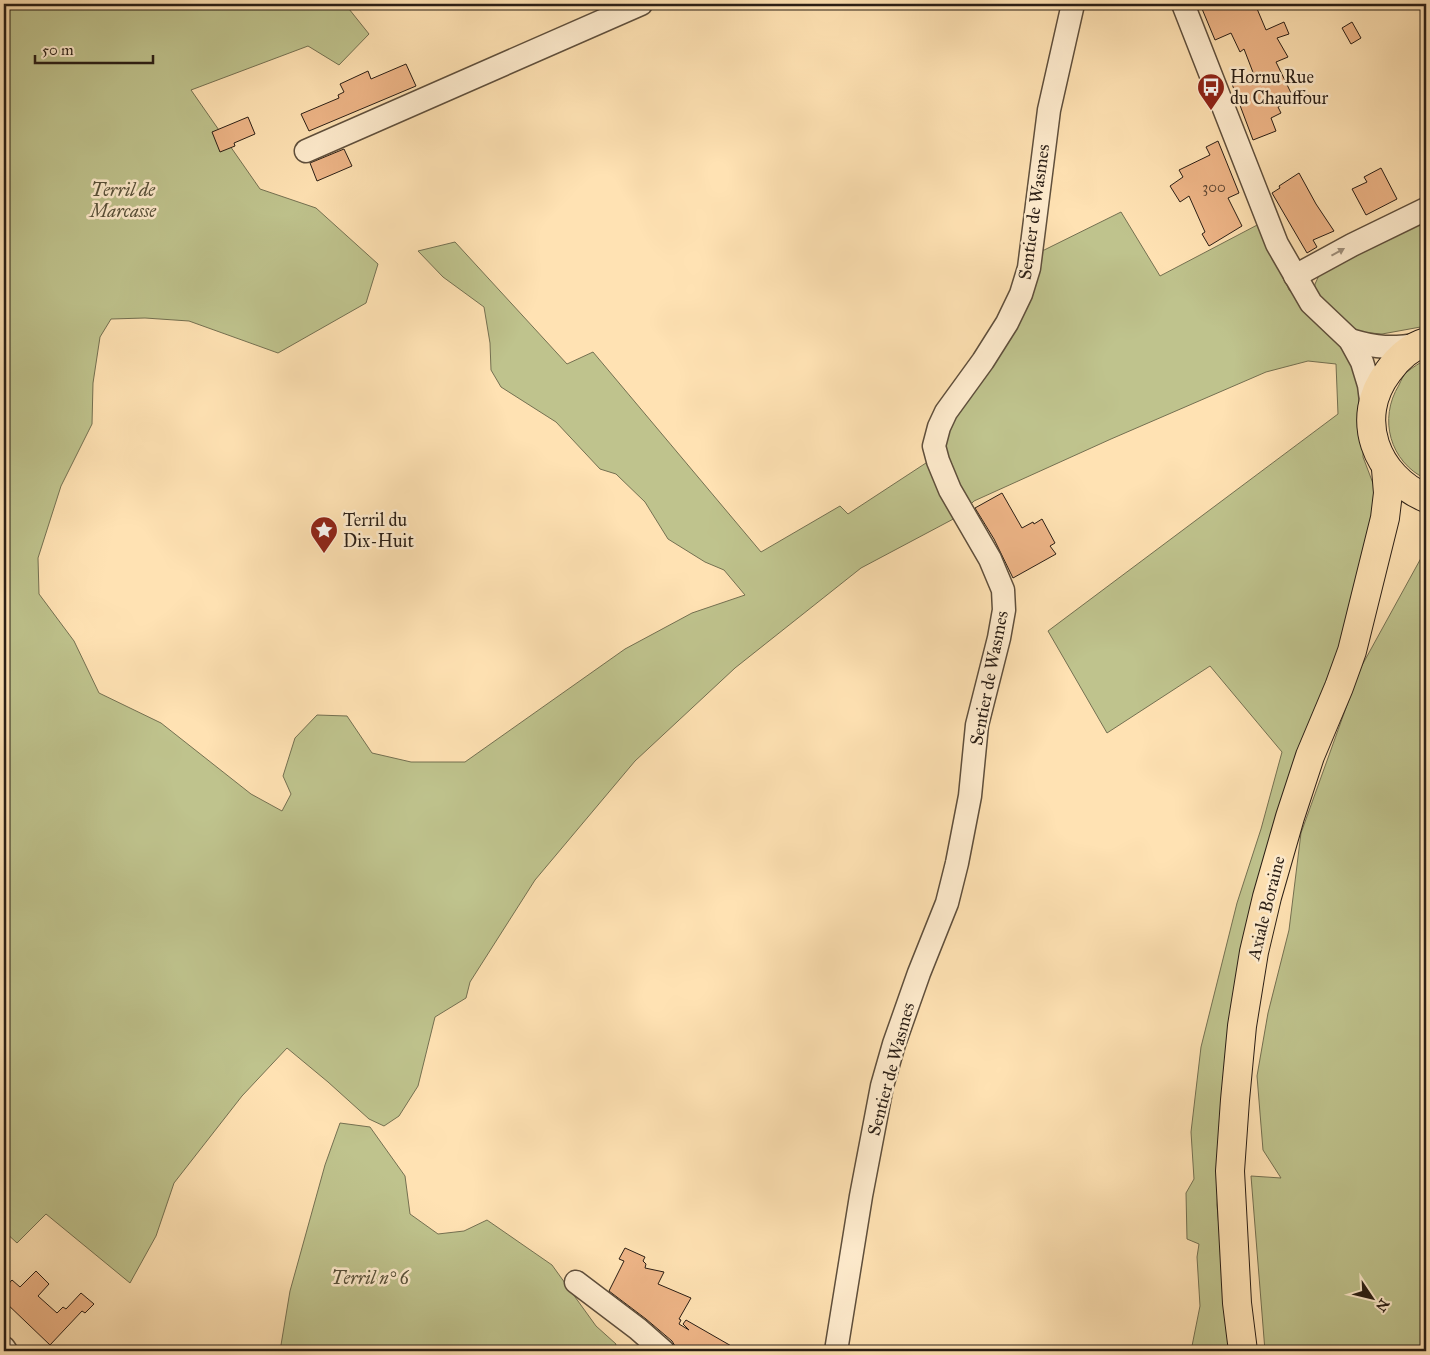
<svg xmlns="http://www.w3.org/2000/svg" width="1430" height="1355" font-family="'IM FELL Great Primer',serif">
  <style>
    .green { fill: #bfc38d; stroke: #747051 }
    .building { fill: #eeb587; stroke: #2a1e15 }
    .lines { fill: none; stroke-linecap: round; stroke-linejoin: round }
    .minor-casing { stroke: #5f4f3c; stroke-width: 25 }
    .major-casing { stroke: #2a1e15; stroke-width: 30 }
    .minor { stroke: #ffecce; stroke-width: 22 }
    .major { stroke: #ffe2b3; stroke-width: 28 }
    .oneway { fill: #9f8f7b }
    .labels { text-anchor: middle; stroke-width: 5; stroke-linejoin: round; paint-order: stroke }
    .number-label { font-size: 15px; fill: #5b4432 }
    .poi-label { font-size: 18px; fill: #2a1e15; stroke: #ffecce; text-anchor: start }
    .park-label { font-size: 18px; font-style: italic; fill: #575039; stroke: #ffecce }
    .street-label { font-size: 18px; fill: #2a1e15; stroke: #ffecce }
  </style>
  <rect width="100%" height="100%" fill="#ffe2b3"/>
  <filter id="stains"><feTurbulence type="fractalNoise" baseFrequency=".004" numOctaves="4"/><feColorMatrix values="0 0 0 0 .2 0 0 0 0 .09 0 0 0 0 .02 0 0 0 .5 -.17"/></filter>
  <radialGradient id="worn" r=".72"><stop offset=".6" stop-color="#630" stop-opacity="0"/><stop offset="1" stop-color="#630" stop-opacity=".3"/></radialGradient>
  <g class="green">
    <polygon points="4,4 345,4 369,34 339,65 308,46 191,90 260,189 316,208 378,264 366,303 278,353 189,321 145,318 111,319 100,337 93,383 92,424 61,486 38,558 39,594 74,641 99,693 161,723 251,794 282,811 291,794 283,776 295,738 317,715 347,716 372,753 411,762 465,762 625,649 692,613 745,595 724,570 705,562 668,539 645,502 616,474 600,469 556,422 501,387 491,370 490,343 484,307 443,277 418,251 455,242 567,364 593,352 761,552 840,506 848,514 929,461 997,327 1030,257 1121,212 1160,276 1261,223 1289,290 1351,355 1362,390 1364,423 1363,457 1374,486 1374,522 1357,599 1252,917 1223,1078 1217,1205 1230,1351 1191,1351 1200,1306 1197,1257 1199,1244 1187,1239 1186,1193 1194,1179 1191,1132 1201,1047 1237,903 1261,829 1282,752 1210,666 1107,733 1048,631 1338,414 1336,364 1308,361 1266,372 1111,439 974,501 959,516 861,568 735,668 635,761 535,880 470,982 466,998 435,1017 418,1086 399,1116 384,1126 369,1119 328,1082 287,1048 242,1096 174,1183 156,1236 130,1283 46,1214 17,1243 4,1231"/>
    <polygon points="1426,219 1426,326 1382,334 1348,331 1314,291 1315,284 1321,271"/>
    <path d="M1426 359V479C1390 462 1378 419 1399 385 1401 381 1403 375 1407 372 1413 367 1420 363 1426 359Z"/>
    <polygon points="1426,549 1426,1351 1265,1351 1251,1176 1281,1178 1263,1150 1257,1076 1268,1013 1289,930 1301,833 1360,669"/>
    <polygon points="340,1123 370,1127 405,1176 410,1214 438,1234 464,1231 487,1220 552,1265 596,1326 616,1344 614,1351 280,1351 290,1291 325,1165"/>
  </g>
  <g class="building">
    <polygon points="1200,4 1255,4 1266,30 1284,22 1289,34 1277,38 1288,57 1276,62 1292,95 1281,100 1282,105 1278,107 1281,113 1271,118 1276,131 1253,140 1232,84 1254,75 1244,49 1240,52 1231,33 1215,40"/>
    <polygon points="1352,22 1361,38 1351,44 1342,28"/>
    <polygon points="406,64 416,86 309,131 301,114 339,98 338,95 344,92 340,84 368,71 371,79"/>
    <polygon points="248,117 255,134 234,143 235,146 220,152 212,132"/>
    <polygon points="1218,141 1239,193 1228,198 1242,226 1209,246 1202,234 1205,232 1189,196 1180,202 1170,186 1183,177 1179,170 1210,155 1206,147"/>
    <polygon points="344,149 352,166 317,181 310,163"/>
    <polygon points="1381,168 1397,199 1366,215 1352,189 1367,182 1364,177"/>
    <polygon points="1299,173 1316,204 1334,231 1313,240 1317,247 1307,253 1272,193 1280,188 1279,186"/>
    <polygon points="1002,493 1022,528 1033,522 1034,524 1042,519 1055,543 1050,546 1056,554 1013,578 994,539 975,508"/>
    <polygon points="625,1248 645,1257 643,1261 646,1264 645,1268 664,1272 658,1284 691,1298 679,1319 681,1320 679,1324 689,1330 683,1324 686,1320 740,1351 710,1351 705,1346 701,1351 676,1351 675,1346 672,1341 646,1319 609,1291 624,1261 619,1259"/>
    <polygon points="36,1271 49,1284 38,1296 57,1313 63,1307 66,1309 81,1293 94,1304 85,1313 82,1311 50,1345 4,1301 4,1289 12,1280 20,1287"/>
  </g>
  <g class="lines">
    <g class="minor-casing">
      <g id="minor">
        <polyline points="1183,4 1277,244 1311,303 1350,340 1362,362 1369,385 1372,409"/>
        <polyline points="306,151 641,4"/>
        <polyline points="1295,276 1352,245 1426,209"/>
        <path d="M1350 340C1377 348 1392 349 1420 344"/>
        <polyline points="576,1282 638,1329 663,1351"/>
        <polyline points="4,1348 6,1351"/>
        <polyline points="836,1351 861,1196 882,1086 894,1044 919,973 947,903 957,863 970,796 977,725 999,638 1004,610 1003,590 990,559 950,490 938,461 934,446 939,427 946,412 983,361 1007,323 1021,294 1029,268 1049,110 1073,4"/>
      </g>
    </g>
    <g class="major-casing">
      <g id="major">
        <path d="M1426 342C1410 347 1397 359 1388 372 1353 418 1376 477 1426 498"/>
        <polyline points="1243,1351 1237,1303 1230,1171 1235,1100 1242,1026 1254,952 1267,897 1290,817 1310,756 1339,687 1352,651 1385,518 1388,493 1386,469"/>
      </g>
    </g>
    <use href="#minor" class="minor"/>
    <use href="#major" class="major"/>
  </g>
  <defs><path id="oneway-solid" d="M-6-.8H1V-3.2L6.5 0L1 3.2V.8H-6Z" transform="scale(1.25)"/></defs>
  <use class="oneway" href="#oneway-solid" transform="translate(1338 252) rotate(-29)"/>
  <defs>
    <g id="bus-pin" transform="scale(1.4375)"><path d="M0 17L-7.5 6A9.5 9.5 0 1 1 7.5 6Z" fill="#8f2418" stroke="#ffecce"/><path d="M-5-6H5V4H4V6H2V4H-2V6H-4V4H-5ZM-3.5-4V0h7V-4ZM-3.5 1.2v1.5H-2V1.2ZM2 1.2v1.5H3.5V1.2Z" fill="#fff"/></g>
    <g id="sight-pin" transform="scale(1.4375)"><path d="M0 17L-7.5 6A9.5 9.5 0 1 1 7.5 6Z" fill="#8f2418" stroke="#ffecce"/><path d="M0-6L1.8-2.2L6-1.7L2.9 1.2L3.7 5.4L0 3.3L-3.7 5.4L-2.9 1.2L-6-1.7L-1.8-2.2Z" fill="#fff"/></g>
  </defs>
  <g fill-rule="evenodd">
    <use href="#bus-pin" x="1211" y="87"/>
    <use href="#sight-pin" x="324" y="530"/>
  </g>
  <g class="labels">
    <g class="number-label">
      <text x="1214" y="192">300</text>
    </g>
    <g class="poi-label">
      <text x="1230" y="83">Hornu Rue<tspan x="1230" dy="21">du Chauffour</tspan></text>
      <text x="343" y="526">Terril du<tspan x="343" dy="21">Dix-Huit</tspan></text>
    </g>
    <g class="park-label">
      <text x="123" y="196">Terril de<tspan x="123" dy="21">Marcasse</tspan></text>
      <text x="370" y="1284">Terril n° 6</text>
    </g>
    <g class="street-label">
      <text transform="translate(1034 212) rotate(-82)" y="6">Sentier de Wasmes</text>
      <text transform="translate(989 678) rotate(-79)" y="6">Sentier de Wasmes</text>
      <text transform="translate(1266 908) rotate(-76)" y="6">Axiale Boraine</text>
      <text transform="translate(891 1069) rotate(-75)" y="6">Sentier de Wasmes</text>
    </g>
  </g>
  <rect width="1430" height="1355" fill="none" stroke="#ffe2b3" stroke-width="20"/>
  <rect x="5" y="5" width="1420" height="1345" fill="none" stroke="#2a1e15" stroke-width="2.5"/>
  <rect x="10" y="10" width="1410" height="1335" fill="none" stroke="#2a1e15"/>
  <g transform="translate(1372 1298) rotate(125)" stroke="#ffecce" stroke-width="4" paint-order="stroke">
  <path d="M0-4L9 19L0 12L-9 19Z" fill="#2a1e15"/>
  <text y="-8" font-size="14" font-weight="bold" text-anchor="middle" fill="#2a1e15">N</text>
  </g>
  <path d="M35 55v8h118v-8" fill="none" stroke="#2a1e15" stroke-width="2.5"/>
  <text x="42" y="55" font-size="15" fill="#2a1e15" stroke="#ffecce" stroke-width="4" paint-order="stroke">50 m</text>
  <rect width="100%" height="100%" filter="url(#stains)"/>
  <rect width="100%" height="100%" fill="url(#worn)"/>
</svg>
